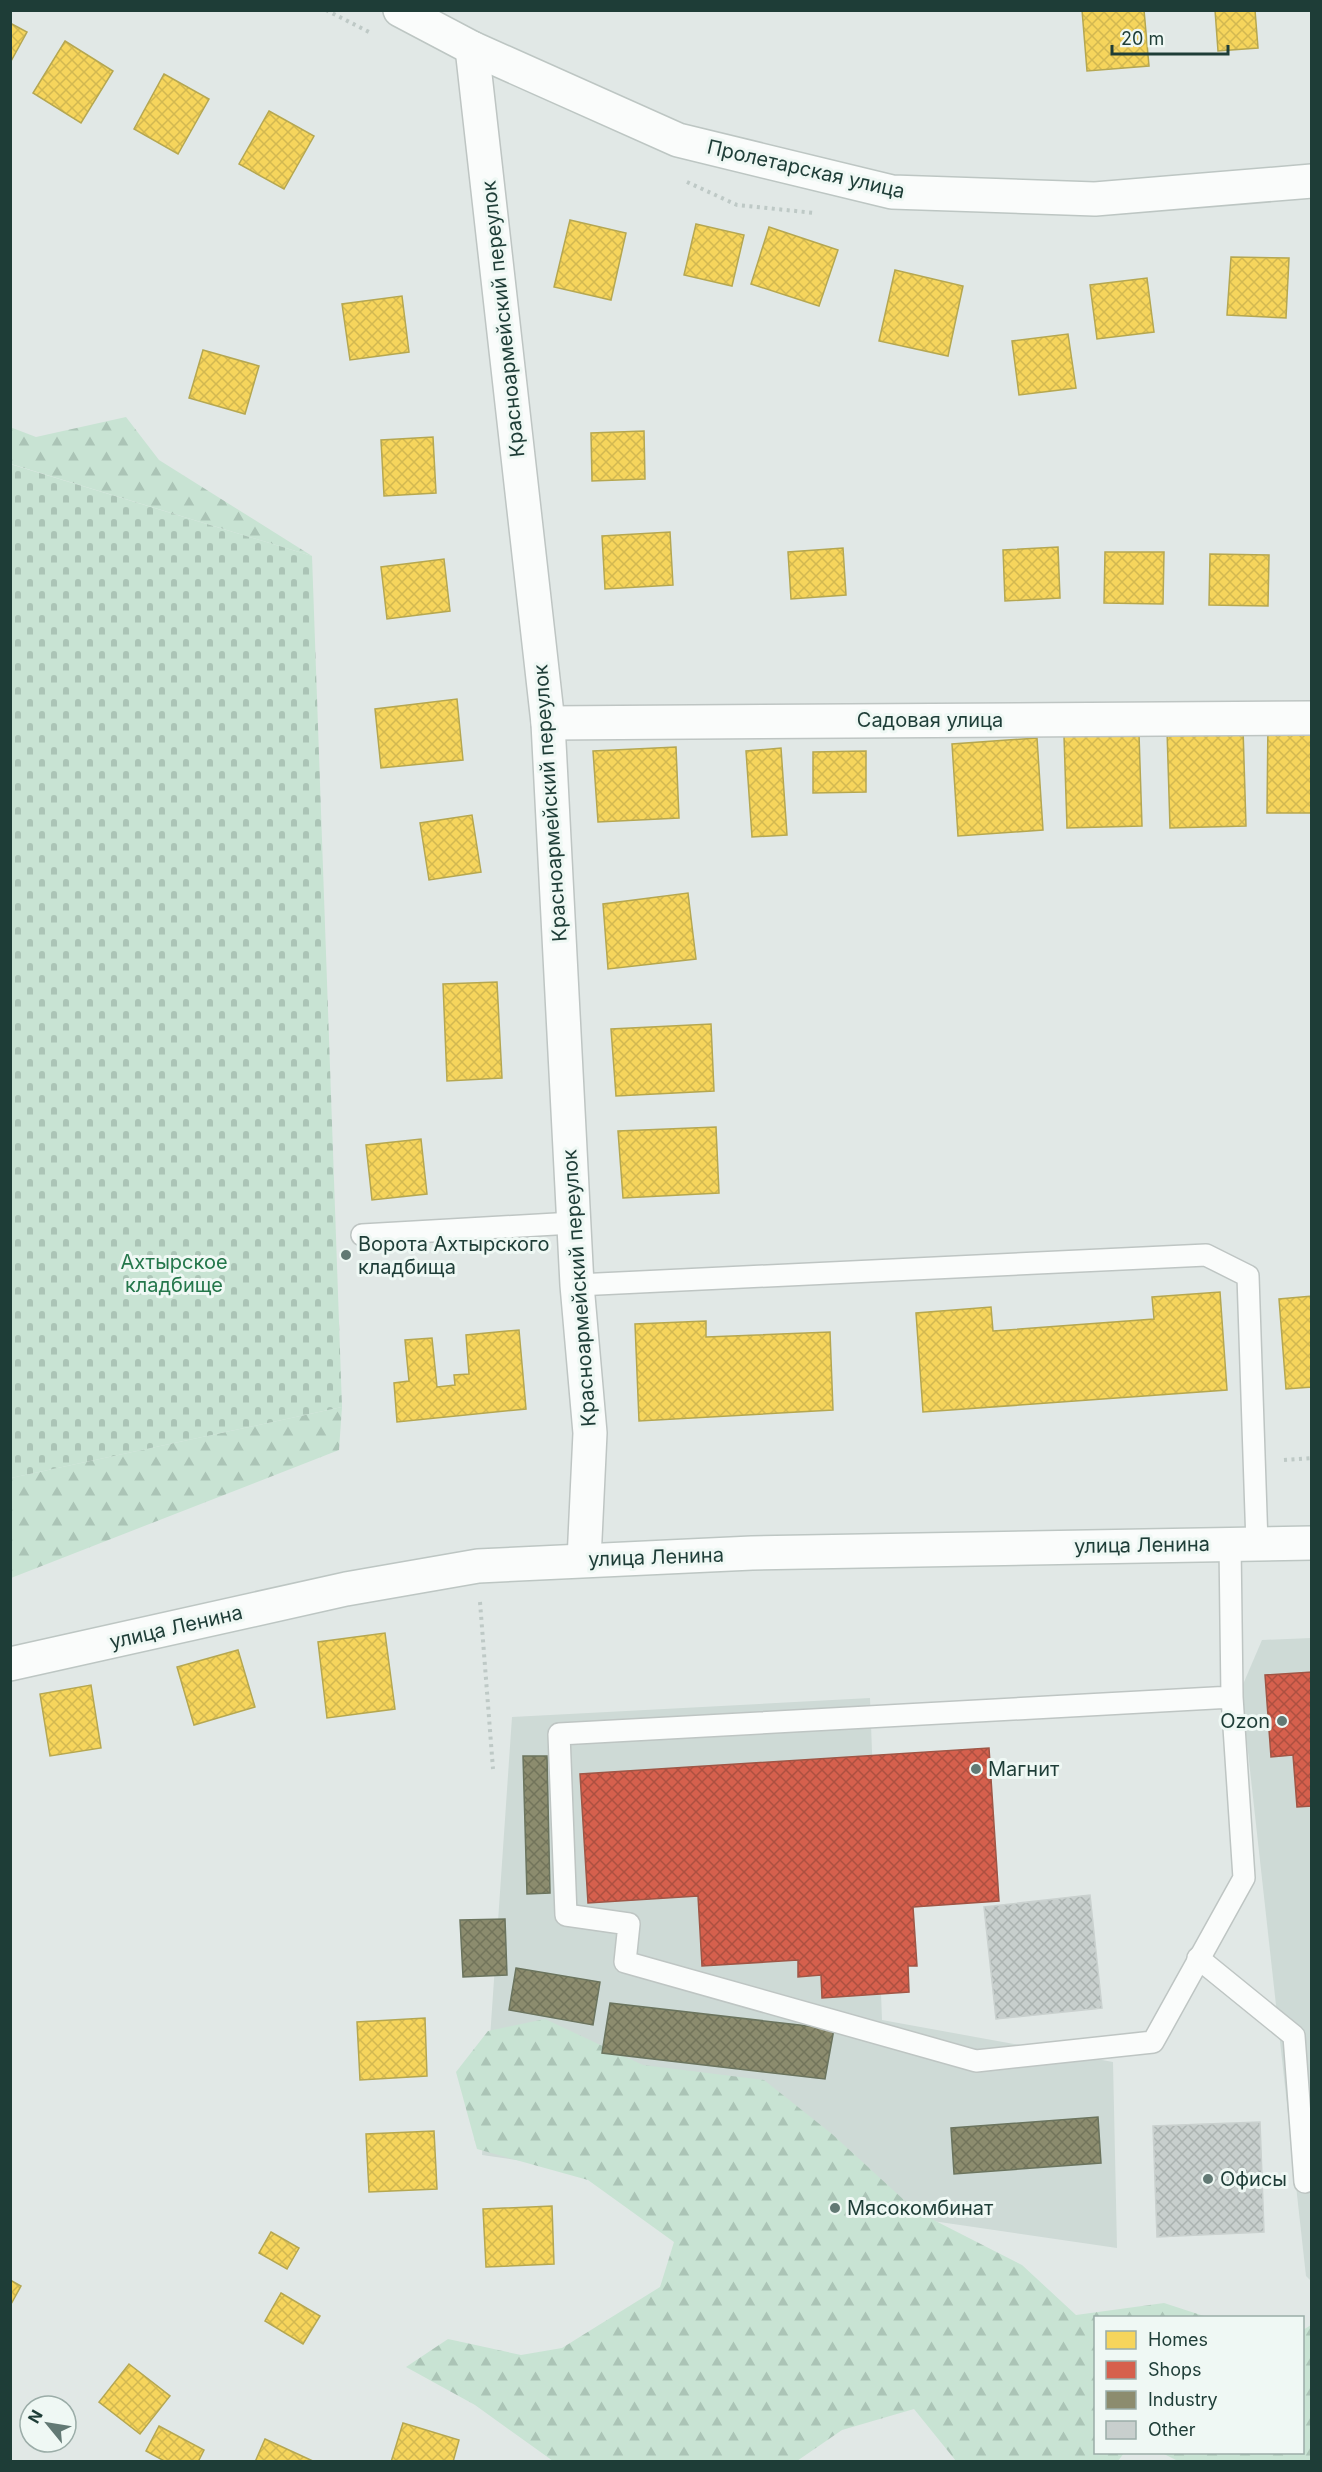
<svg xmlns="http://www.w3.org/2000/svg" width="1322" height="2472" font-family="Inter,sans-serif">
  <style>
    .built { fill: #cedad6 }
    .forest { fill: url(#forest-firs) }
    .cemetery { fill: url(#cemetery-stones) }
    .homes { fill: url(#homes-cross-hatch); stroke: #b5a751; stroke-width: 1.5 }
    .shops { fill: url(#shops-cross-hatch); stroke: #9f5646; stroke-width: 1.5 }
    .industry { fill: url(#industry-cross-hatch); stroke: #6b745e; stroke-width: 1.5 }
    .building { fill: url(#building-cross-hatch); stroke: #cad1cf; stroke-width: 1.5 }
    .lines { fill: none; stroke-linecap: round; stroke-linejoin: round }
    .service-casing { stroke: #bec5c3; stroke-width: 24 }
    .minor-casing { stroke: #bec5c3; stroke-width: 36 }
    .secondary-casing { stroke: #bdc6c3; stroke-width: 36 }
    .path { stroke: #bec9c6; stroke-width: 4; stroke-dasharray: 3 4.5; stroke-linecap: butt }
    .service { stroke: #fafcfb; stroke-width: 21 }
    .minor { stroke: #fafcfb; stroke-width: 33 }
    .secondary { stroke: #fafcfb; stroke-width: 33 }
    .poi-dot { fill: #627974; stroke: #eff8f4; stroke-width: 2 }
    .labels { text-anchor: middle; stroke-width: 6; stroke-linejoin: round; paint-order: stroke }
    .street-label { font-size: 20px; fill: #1e3d37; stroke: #eff8f4 }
    .poi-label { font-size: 20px; fill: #1e3d37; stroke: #eff8f4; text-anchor: start }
    .park-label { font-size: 20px; fill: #24774b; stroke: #eff8f4 }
  </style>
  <defs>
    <pattern id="forest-firs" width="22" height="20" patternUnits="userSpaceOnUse" patternTransform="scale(1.5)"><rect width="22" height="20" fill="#c8e3d3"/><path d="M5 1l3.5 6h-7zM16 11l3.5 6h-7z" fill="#abc4b6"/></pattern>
    <pattern id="cemetery-stones" width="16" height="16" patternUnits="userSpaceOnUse" patternTransform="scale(1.5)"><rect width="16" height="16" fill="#c8e3d3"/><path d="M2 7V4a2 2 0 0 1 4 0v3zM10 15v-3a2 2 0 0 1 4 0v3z" fill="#abc4b6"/></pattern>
    <pattern id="homes-cross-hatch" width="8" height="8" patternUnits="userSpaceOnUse" patternTransform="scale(1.5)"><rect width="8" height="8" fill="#f6d55c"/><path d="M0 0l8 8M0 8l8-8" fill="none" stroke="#d2b851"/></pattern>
    <pattern id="shops-cross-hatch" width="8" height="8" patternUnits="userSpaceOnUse" patternTransform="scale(1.5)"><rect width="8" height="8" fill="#d6604d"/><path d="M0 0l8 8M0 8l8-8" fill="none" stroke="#ad5041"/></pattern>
    <pattern id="industry-cross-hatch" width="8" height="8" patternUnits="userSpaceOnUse" patternTransform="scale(1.5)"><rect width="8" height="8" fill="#8c8c6e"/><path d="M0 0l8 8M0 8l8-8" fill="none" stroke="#72745b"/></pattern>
    <pattern id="building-cross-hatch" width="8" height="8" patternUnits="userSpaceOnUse" patternTransform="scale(1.5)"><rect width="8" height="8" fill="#c8cfcd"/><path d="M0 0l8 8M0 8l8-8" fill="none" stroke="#abb3b1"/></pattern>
  </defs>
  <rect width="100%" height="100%" fill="#e1e8e6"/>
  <g class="built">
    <polygon points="1311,1638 1311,2281 1306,2276 1241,1689 1262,1640"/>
    <polygon points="870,1698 882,2020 1113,2062 1117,2248 482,2155 512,1717"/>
  </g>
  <g class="forest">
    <polygon points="126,417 159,460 312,556 11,464 10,427 36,437"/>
    <polygon points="342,1407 339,1450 11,1578 11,1478"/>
    <polygon points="545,2019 643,2065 764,2080 832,2134 916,2211 1022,2265 1076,2315 1164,2303 1207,2317 1096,2318 1096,2452 1124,2453 1118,2461 956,2461 914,2409 842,2430 797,2461 553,2461 475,2405 406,2367 448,2339 521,2355 562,2348 660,2287 674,2242 588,2180 477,2149 456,2072 488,2031"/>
    <polygon points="1311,2325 1311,2461 1178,2461 1162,2453 1302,2452 1303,2330"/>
  </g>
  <polygon class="cemetery" points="10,464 312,556 342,1407 11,1478"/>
  <g class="homes">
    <polygon points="1082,10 1144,10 1149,66 1087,71"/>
    <polygon points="1215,10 1255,10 1258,48 1218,51"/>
    <polygon points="10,23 27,32 10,63"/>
    <polygon points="65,41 113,71 81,123 33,93"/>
    <polygon points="164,74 209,99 178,154 134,129"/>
    <polygon points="269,111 314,136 284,189 239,164"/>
    <polygon points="570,220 626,233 611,300 554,287"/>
    <polygon points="696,224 744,235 732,286 684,275"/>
    <polygon points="769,227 838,250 819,306 751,284"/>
    <polygon points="1231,257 1289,258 1286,318 1227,315"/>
    <polygon points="895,270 963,286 948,356 879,341"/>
    <polygon points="1147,278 1154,332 1097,339 1090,285"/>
    <polygon points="402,296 409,352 350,360 342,304"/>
    <polygon points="1068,334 1076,388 1019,395 1012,341"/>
    <polygon points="203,350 259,366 245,414 189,398"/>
    <polygon points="644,431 645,479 592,481 591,433"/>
    <polygon points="433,437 436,493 384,496 381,440"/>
    <polygon points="670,532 673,585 605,589 602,536"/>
    <polygon points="1058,547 1060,598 1005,601 1003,550"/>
    <polygon points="843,548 846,595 791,599 788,552"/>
    <polygon points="1105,552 1164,552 1163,604 1104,603"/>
    <polygon points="1210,554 1269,555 1268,606 1209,605"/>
    <polygon points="444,559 450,611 387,619 381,567"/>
    <polygon points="457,699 463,760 381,768 375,709"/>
    <polygon points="1268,719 1312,719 1312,813 1267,813"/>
    <polygon points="1243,728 1246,826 1170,828 1167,730"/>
    <polygon points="1139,734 1142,826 1067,828 1064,736"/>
    <polygon points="1037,738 1043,830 958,836 952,744"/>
    <polygon points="676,747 679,818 598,822 593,751"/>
    <polygon points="781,748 787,835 752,837 746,751"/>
    <polygon points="866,751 866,792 813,793 813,752"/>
    <polygon points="472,815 481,872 429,880 420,823"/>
    <polygon points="688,893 696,959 608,969 603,904"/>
    <polygon points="497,982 502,1078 447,1081 443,984"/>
    <polygon points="711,1024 714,1091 616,1096 611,1029"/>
    <polygon points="716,1127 719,1193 623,1198 618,1131"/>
    <polygon points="421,1139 427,1194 372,1200 366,1145"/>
    <polygon points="1220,1292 1227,1390 923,1412 916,1313 991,1307 993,1331 1154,1319 1152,1297"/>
    <polygon points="1312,1296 1312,1387 1286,1389 1279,1299"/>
    <polygon points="706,1321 706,1337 830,1332 833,1410 639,1421 635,1324"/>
    <polygon points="519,1330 526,1409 397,1422 394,1383 409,1381 405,1340 432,1338 437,1387 455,1385 454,1375 469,1374 466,1335"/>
    <polygon points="385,1633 395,1709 327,1718 318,1642"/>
    <polygon points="238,1650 255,1707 194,1725 177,1667"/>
    <polygon points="91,1685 101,1748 50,1756 40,1694"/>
    <polygon points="425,2018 427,2076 360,2080 357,2022"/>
    <polygon points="434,2131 437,2189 369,2192 366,2134"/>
    <polygon points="552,2206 554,2264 486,2267 483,2209"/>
    <polygon points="271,2232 299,2248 287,2269 259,2253"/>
    <polygon points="10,2280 21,2286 10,2306"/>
    <polygon points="281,2293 320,2316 303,2344 265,2321"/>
    <polygon points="129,2364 170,2396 140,2434 99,2402"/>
    <polygon points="403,2423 459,2440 453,2462 391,2462"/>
    <polygon points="159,2426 204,2450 198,2462 166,2462 146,2451"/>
    <polygon points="265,2439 315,2462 255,2462"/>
  </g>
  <g class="shops">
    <polygon points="1312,1672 1312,1806 1297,1807 1293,1755 1271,1757 1265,1675"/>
    <polygon points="989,1748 999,1901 913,1907 917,1966 908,1966 909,1992 822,1998 821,1975 798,1977 798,1960 702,1966 698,1896 588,1903 580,1774"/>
  </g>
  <g class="industry">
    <polygon points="523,1756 547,1756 550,1893 527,1894"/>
    <polygon points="505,1919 507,1975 463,1977 460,1920"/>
    <polygon points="516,1968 600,1982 593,2025 509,2010"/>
    <polygon points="610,2003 834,2029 825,2079 602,2053"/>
    <polygon points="1098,2117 1101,2163 954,2174 951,2128"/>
  </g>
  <g class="building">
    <polygon points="1090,1895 1102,2008 996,2019 984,1907"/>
    <polygon points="1260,2122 1264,2232 1157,2237 1153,2126"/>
  </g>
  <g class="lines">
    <g class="service-casing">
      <g id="service">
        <polyline points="362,1235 573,1223"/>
        <polyline points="577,1285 1206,1255 1248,1276 1257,1544"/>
        <polyline points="1230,1544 1232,1697 1244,1878 1153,2042 976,2061 625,1962 629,1924 566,1915 559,1734 1232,1697"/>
        <polyline points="1198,1958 1294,2036 1305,2182"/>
      </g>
    </g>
    <g class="minor-casing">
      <g id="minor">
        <polyline points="472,48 548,723 577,1285 590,1433 584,1560"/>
        <polyline points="548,723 1312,718"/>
      </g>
    </g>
    <g class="secondary-casing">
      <g id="secondary">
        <polyline points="400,10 472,48 678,140 892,192 1095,199 1312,181"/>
        <polyline points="10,1664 346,1589 478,1566 752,1553 1312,1543"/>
      </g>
    </g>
    <g class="path">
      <polyline points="326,10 371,33"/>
      <polyline points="687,182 737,205 815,213"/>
      <polyline points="1284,1460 1312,1458"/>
      <polyline points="480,1602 493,1769"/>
    </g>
    <use href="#service" class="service"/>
    <use href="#minor" class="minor"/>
    <use href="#secondary" class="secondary"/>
  </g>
  <g class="poi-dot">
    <circle cx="346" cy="1255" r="6"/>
    <circle cx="1282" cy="1721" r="6"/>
    <circle cx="976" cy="1769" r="6"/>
    <circle cx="1208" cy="2179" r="6"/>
    <circle cx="835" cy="2208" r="6"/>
  </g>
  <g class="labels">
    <g class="street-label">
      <text transform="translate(806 169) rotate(13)" y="7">Пролетарская улица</text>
      <text transform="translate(503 319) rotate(-96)" y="7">Красноармейский переулок</text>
      <text x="930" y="727">Садовая улица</text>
      <text transform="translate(550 803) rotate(-94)" y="7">Красноармейский переулок</text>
      <text transform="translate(579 1288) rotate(-94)" y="7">Красноармейский переулок</text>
      <text transform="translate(1142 1545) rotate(-1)" y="7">улица Ленина</text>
      <text transform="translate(656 1557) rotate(-2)" y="7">улица Ленина</text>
      <text transform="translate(176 1627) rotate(-13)" y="7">улица Ленина</text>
    </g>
    <g class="poi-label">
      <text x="358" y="1251">Ворота Ахтырского<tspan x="358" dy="23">кладбища</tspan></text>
      <text x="1270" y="1728" text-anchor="end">Ozon</text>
      <text x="988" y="1776">Магнит</text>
      <text x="1220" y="2186">Офисы</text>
      <text x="847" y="2215">Мясокомбинат</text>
    </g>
    <g class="park-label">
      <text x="174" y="1269">Ахтырское<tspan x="174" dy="23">кладбище</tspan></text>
    </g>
  </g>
  <rect width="1322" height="2472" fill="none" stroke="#1e3d37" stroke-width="24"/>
  <rect x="1094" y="2316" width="210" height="138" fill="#eff8f4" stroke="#9bada8" stroke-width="1.5"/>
  <rect x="1106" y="2331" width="30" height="18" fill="#f6d55c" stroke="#9bada8" stroke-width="1.5"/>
  <text x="1148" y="2346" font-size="18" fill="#1e3d37">Homes</text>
  <rect x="1106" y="2361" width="30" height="18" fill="#d6604d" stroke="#9bada8" stroke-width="1.5"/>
  <text x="1148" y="2376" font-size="18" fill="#1e3d37">Shops</text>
  <rect x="1106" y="2391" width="30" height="18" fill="#8c8c6e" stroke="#9bada8" stroke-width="1.5"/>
  <text x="1148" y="2406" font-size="18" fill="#1e3d37">Industry</text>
  <rect x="1106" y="2421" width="30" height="18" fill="#c8cfcd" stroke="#9bada8" stroke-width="1.5"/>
  <text x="1148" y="2436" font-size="18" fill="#1e3d37">Other</text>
  <g transform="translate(48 2424) rotate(300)"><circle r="28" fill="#eff8f4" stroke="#9bada8" stroke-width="1.5"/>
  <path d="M0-4.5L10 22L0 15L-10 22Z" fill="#627974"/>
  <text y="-9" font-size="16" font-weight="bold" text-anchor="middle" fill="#1e3d37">N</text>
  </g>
  <path d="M1112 45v9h116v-9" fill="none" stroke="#1e3d37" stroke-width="3"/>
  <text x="1121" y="45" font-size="18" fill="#1e3d37" stroke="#eff8f4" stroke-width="4.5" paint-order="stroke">20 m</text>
</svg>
